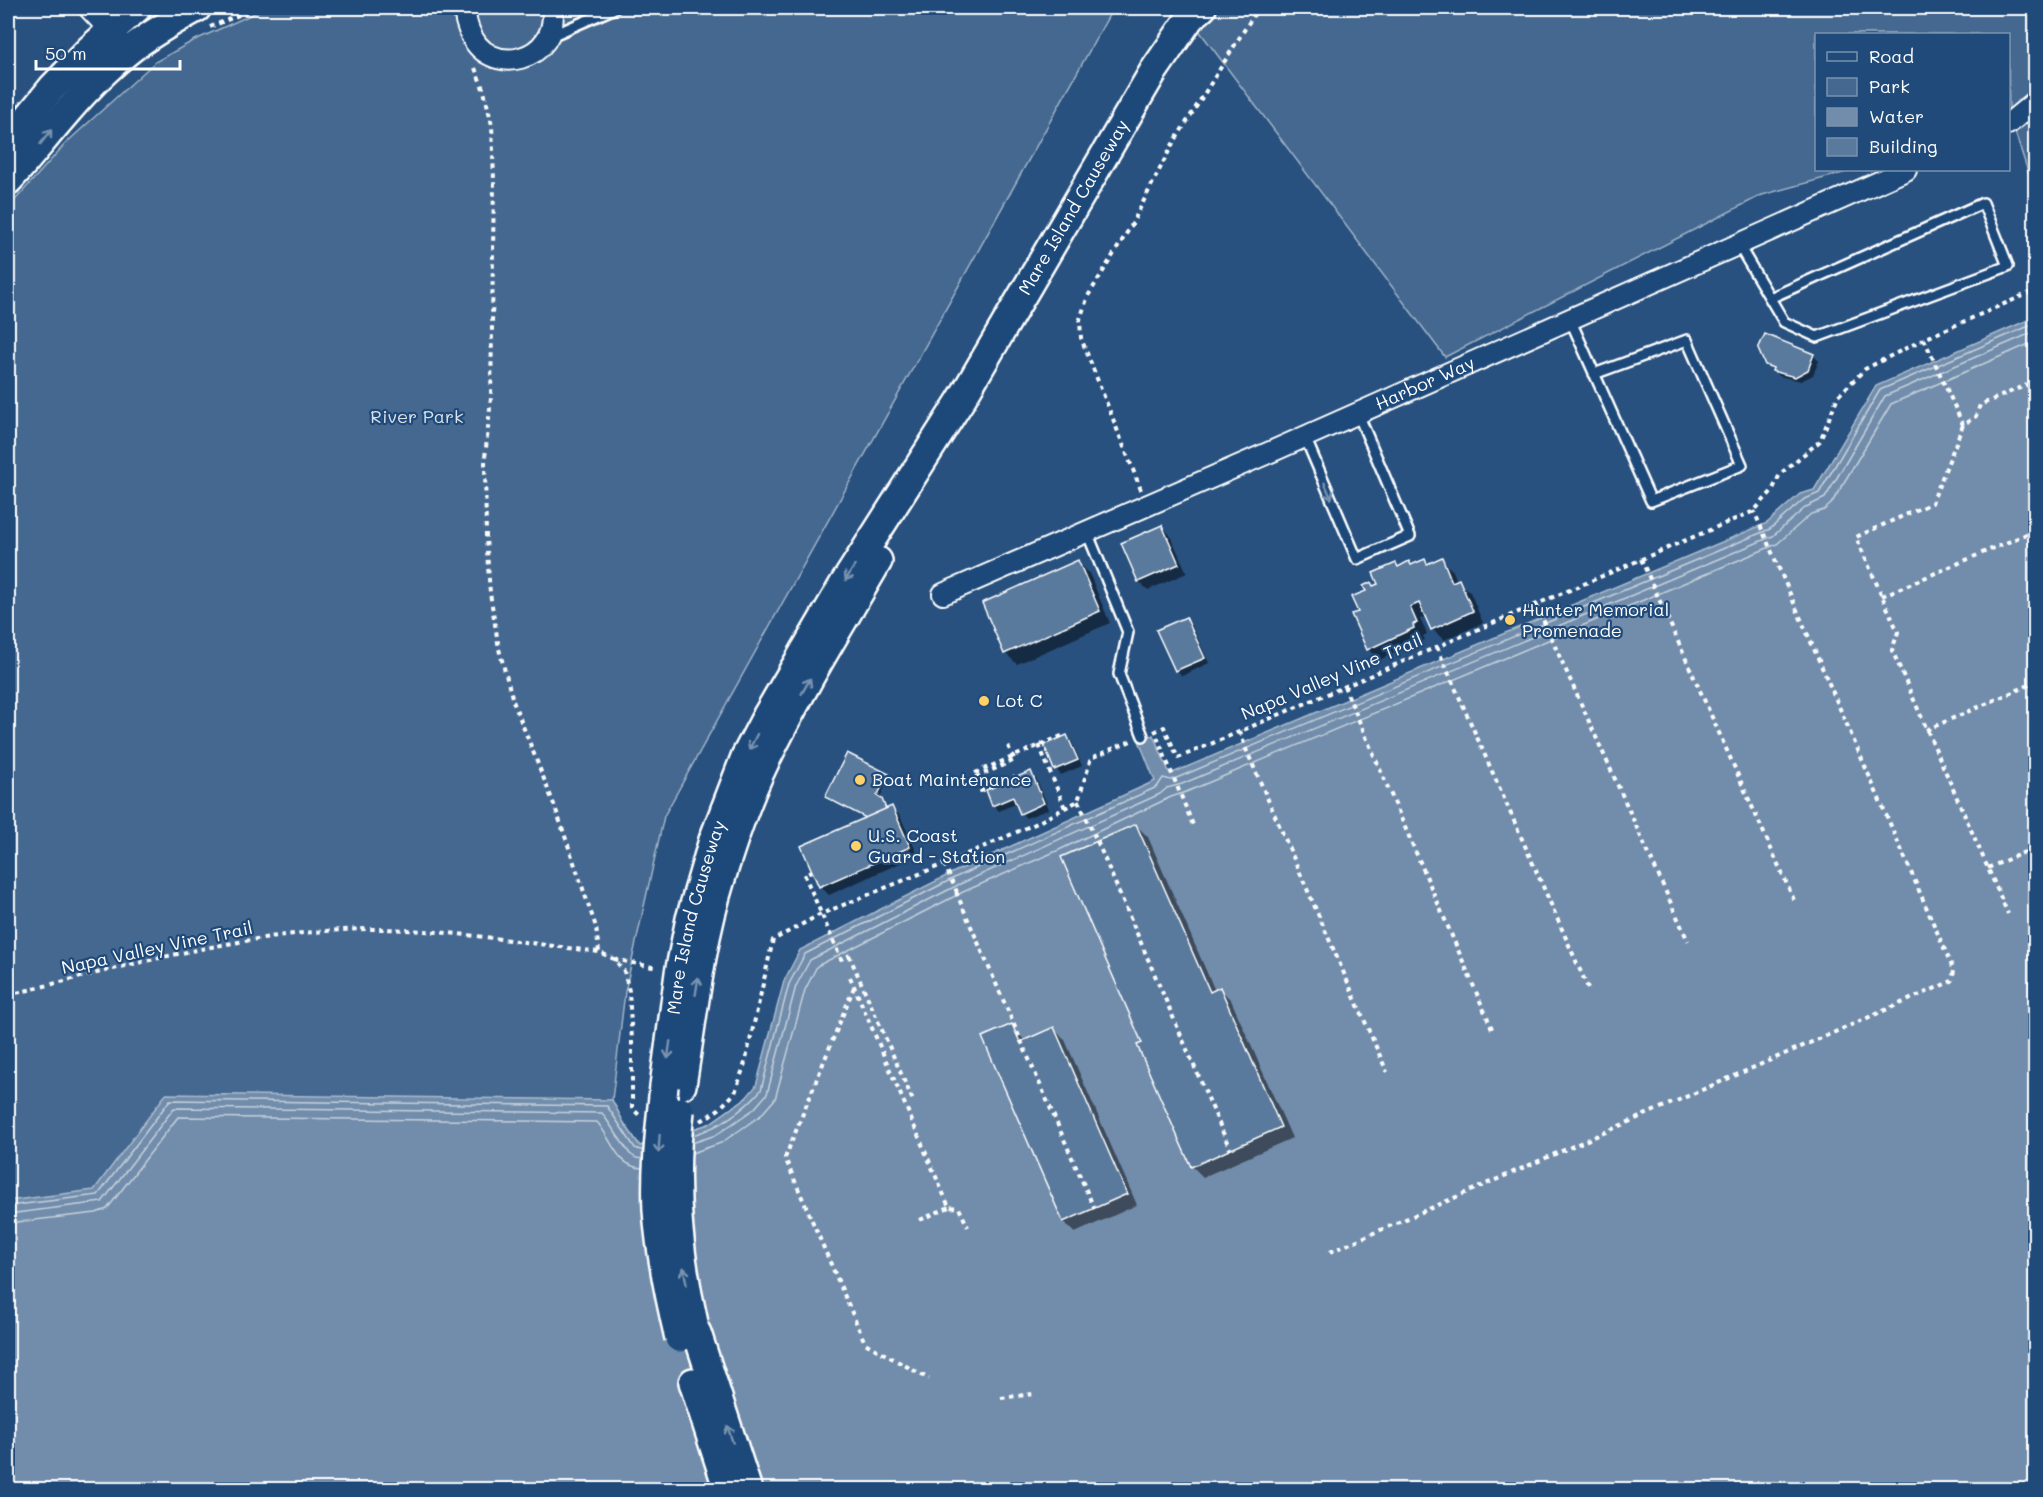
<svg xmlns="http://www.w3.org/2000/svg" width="2043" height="1497" font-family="Mali,sans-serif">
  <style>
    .green { fill: #446890; stroke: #a2b4c8; stroke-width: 1.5 }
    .water { fill: #718dab; stroke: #aabbcd; stroke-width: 1.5 }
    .shadow { fill: #0007 }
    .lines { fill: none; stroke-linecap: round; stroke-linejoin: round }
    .shore { stroke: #c6d1dd; stroke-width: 1.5 }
    .building { fill: #5a7a9d; stroke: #fff; stroke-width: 1.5 }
    .lane-casing { stroke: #fff; stroke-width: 14 }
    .street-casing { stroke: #fff; stroke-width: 24 }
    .secondary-casing { stroke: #fff; stroke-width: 32 }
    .path { stroke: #fff; stroke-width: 4; stroke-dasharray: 4.5 4.5; stroke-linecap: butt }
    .lane { stroke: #1f4a7a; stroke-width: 9 }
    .street { stroke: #1f4a7a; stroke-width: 20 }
    .secondary { stroke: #1f4a7a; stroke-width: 27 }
    .secondary-bridge-casing { stroke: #fff; stroke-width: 32; stroke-linecap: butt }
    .secondary-bridge { stroke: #1f4a7a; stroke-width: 27 }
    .oneway { stroke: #7992af }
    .poi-dot { fill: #ffd166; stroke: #1f4a7a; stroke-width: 2 }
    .labels { text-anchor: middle; stroke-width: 4.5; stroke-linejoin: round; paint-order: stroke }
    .street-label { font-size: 18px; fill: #fff; stroke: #1f4a7a }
    .park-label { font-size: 18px; fill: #dae1e9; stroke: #1f4a7a }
    .poi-label { font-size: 18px; fill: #fff; stroke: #1f4a7a; text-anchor: start }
  </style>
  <rect width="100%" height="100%" fill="#28517f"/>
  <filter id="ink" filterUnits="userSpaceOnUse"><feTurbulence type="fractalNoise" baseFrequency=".0167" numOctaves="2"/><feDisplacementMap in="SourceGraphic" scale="12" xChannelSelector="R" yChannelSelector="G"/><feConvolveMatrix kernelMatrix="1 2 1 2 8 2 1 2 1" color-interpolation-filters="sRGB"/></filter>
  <g filter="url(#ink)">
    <g class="green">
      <polygon points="266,8 1113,8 664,816 625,992 612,1100 624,1123 640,1146 709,1124 746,1098 845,1322 8,1250 8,208 66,143 155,62 193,41"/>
      <polygon points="1182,8 2035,8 2035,193 2013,126 2009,126 2008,34 1816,34 1816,170 1854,170 1762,195 1445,357"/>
    </g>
    <polygon class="water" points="2035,317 2035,1489 8,1489 8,1201 94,1190 166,1094 612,1100 624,1123 640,1146 709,1124 746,1098 756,1086 784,981 800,950 954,872 1155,781 1139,741 1153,735 1170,774 1767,523 1800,494 1814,490 1876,386"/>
    <g class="shadow">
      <polygon points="1813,355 1819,361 1813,375 1801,381 1779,376 1766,364"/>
      <polygon points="1162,526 1170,535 1187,573 1148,590 1139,582 1123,543"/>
      <polygon points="1441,559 1453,571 1457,581 1470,592 1483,623 1444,640 1432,629 1427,616 1420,619 1427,634 1423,636 1425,640 1379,660 1368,649 1360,613 1374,587 1399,568 1409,563 1412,566 1425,560 1429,565"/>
      <polygon points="1078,562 1089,573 1110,623 1017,664 1005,653"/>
      <polygon points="1186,619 1191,624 1209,663 1182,676 1177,670 1158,631"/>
      <polygon points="1067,737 1072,742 1082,766 1061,775 1056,769 1046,746"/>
      <polygon points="1030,773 1036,778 1049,809 1026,818 1021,813 1017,803 999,811 993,805"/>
      <polygon points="888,775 890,777 879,799 883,803 887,810 892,808 900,816 918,855 829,895 820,886 867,819 829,799"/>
      <polygon points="1136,825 1148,837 1215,991 1220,989 1231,1000 1292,1138 1203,1177 1192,1166"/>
      <polygon points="1012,1026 1025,1041 1054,1029 1065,1040 1137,1205 1075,1233 1064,1222"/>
    </g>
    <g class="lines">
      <g class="shore">
        <path d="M693 1135C719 1127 743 1111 761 1090L789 984 805 954 956 877 1157 787 1163 778 1171 780 1179 777 1770 529 1803 500 1819 493 1880 390 2036 323"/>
        <polyline points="692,1143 716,1135 754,1109 767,1094 796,986 810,960 960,884 1160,794 1167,788 1182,784 1773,536 1806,507 1825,498 1885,396 2036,331"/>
        <polyline points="692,1153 721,1143 760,1116 775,1099 805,990 817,966 963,892 1059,850 1171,797 1186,792 1777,544 1811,514 1824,510 1831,504 1891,404 2036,341"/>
        <polyline points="8,1206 98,1195 170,1100 607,1106 635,1148 643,1151"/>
        <polyline points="8,1214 102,1202 174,1108 602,1113 630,1154 636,1158 643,1159"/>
        <path d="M8 1223 96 1213 107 1209 178 1117 597 1122C611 1137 616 1167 642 1168"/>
      </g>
    </g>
    <g class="building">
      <polygon points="1765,334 1814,354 1808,370 1795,377 1772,371 1773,368 1765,365 1758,349"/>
      <polygon points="1162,525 1179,564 1138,582 1121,543"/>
      <polygon points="1442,557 1452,582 1459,579 1473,611 1431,630 1419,603 1410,607 1417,623 1413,624 1414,628 1367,650 1351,614 1358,612 1351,597 1366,591 1363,586 1371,582 1373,586 1378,584 1373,573 1396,563 1398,567 1409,561 1411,565 1425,559 1427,564"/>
      <polygon points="1078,560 1100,611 1004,654 982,603"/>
      <polygon points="1186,617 1205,658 1175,671 1156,630"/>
      <polygon points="1067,735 1078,760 1054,770 1044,745"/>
      <polygon points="847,753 889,774 877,796 882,799 886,809 866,818 825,797"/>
      <polygon points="1031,771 1044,803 1020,814 1013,797 992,806 986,790"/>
      <polygon points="892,806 910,847 819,887 801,846"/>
      <polygon points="1136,824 1210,992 1220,987 1281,1127 1191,1167 1137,1045 1142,1043 1061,857"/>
      <polygon points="1012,1024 1020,1042 1054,1027 1127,1194 1063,1222 982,1037"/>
    </g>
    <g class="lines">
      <g class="lane-casing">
        <g id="lane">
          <polyline points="551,36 615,8"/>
          <polyline points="1738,244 1784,322 1817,337 2008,266 1983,203 1770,298"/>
          <polyline points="1570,319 1651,501 1742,465 1687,340 1594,374"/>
          <polyline points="1305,437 1357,559 1410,536 1358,414"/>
          <polyline points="1087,532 1128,632 1119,674 1143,736"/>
        </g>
      </g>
      <g class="street-casing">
        <g id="street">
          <polyline points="89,8 119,40"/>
          <path d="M466 8C464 16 466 22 469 30 487 81 561 61 552 8"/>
          <polyline points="2008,124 2036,101"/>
          <path id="s1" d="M943 594 1275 450 1906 170"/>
        </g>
      </g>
      <g class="secondary-casing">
        <g id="secondary">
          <polyline points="8,142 52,88 90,49 137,8"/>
          <path d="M8 181C47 138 81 89 127 52 148 35 173 21 197 8"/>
          <path d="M682 1085C693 1017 700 946 721 879 733 840 746 801 764 764 798 694 839 628 878 561"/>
          <path id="s2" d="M664 1086 679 973 690 919 713 840 745 757 767 715 843 585 961 400 1153 72 1190 18 1202 8"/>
          <polyline points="697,1333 748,1490"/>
          <polyline points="693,1382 728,1490"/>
        </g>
      </g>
      <g class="path">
        <polyline points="210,27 256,8"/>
        <polyline points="475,68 484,91 492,125 494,180 491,398 485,458 486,538 490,593 499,649 513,701 555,807 596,927 599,952"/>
        <polyline points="1924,339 1963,425 1976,416 1980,405 2036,381"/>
        <polyline points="1963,425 1932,503 1856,537 1898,632 1892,650 2008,914"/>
        <polyline points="1141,490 1081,338 1080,319 1088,296 1131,226 1171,147 1258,8"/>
        <polyline points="1641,559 1794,900"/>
        <polyline points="1882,596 2036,530"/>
        <polyline points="1536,604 1688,941"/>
        <polyline points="1437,647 1588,988"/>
        <polyline points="1344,686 1493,1031"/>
        <polyline points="1926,730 2036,682"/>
        <polyline points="1240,731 1245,747 1387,1072"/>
        <polyline points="1154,732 1164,727 1178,758 1754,511 1772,491 1780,474 1820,441 1838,396 1865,369 1924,339 2036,290"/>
        <polyline points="1157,737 1193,825"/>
        <polyline points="1039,745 1065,808"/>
        <polyline points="1008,746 1015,760 976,777 981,791 1015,777"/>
        <polyline points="975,773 1066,734"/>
        <polyline points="1078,801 1097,841 1230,1149"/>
        <polyline points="944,864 957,892"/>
        <polyline points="1988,868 2036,847"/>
        <polyline points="812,871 804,874 841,959 850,955"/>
        <polyline points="956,892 1094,1208"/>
        <polyline points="849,955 914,1103"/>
        <polyline points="614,959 657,968"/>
        <polyline points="850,977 949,1207 959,1208 968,1227"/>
        <polyline points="854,987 785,1158 865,1343 929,1379"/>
        <path d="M8 995C129 966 251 929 378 929 452 930 526 943 599 952L614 959 624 971 629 991 632 1040V1108L639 1115"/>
        <polyline points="701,1121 719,1109 735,1093 745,1063 773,940 821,914 944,864 1035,824 1078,801 1091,758 1133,740"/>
        <polyline points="920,1220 949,1207"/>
        <polyline points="1330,1252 1952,981 1954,971 1754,511"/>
        <polyline points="1001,1398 1033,1394"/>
      </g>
      <use href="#lane" class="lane"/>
      <use href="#street" class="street"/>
      <use href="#secondary" class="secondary"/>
      <g class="secondary-bridge-casing">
        <g id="secondary-bridge">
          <path d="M664 1086C660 1127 655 1169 657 1210 660 1254 669 1296 679 1338"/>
          <path d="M680 1111C672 1182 678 1254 694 1323"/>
        </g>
      </g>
      <use href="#secondary-bridge" class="secondary-bridge"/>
    </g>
    <defs><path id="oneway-shaft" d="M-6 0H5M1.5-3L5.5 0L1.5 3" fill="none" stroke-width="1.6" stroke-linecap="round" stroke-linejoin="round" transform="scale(1.5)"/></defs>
    <g class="oneway">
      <use href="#oneway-shaft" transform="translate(46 137) rotate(-52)"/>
      <use href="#oneway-shaft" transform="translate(1328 491) rotate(67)"/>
      <use href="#oneway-shaft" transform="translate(850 573) rotate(122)"/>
      <use href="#oneway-shaft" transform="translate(806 686) rotate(-60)"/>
      <use href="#oneway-shaft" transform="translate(753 742) rotate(117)"/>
      <use href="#oneway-shaft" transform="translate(697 986) rotate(-81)"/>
      <use href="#oneway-shaft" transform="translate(669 1050) rotate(98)"/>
      <use href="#oneway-shaft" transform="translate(659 1144) rotate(94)"/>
      <use href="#oneway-shaft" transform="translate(685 1276) rotate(-100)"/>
      <use href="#oneway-shaft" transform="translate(730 1434) rotate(-108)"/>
    </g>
  </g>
  <g class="poi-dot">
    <circle cx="1510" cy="620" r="6"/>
    <circle cx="984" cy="701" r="6"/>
    <circle cx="860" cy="780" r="6"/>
    <circle cx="856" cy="846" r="6"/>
  </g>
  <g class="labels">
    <g class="street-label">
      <text dy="6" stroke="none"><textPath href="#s2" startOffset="981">Mare Island Causeway</textPath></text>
      <text dy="6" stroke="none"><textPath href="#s1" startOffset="526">Harbor Way</textPath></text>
      <text transform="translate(1332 677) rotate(-23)" y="6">Napa Valley Vine Trail</text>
      <text dy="6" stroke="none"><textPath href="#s2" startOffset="172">Mare Island Causeway</textPath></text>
      <text transform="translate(157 948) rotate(-12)" y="6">Napa Valley Vine Trail</text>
    </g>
    <g class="park-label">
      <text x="417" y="423">River Park</text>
    </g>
    <g class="poi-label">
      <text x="1522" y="616">Hunter Memorial<tspan x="1522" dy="21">Promenade</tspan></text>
      <text x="996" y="707">Lot C</text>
      <text x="872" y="786">Boat Maintenance</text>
      <text x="868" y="842">U.S. Coast<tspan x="868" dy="21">Guard - Station</tspan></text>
    </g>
  </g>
  <rect width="2043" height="1497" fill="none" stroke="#1f4a7a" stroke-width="30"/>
  <rect x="15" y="15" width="2013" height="1467" fill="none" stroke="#fff" stroke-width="2" filter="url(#ink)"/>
  <rect x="1815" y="33" width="195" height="138" fill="#1f4a7a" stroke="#7992af" stroke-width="1.5"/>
  <rect x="1827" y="52" width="30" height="9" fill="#1f4a7a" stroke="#7992af" stroke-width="1.5"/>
  <text x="1869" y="63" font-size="18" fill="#ffffff">Road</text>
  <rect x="1827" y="78" width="30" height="18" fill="#446890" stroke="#7992af" stroke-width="1.5"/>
  <text x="1869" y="93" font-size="18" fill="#ffffff">Park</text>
  <rect x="1827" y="108" width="30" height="18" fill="#718dab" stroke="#7992af" stroke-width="1.5"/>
  <text x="1869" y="123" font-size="18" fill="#ffffff">Water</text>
  <rect x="1827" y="138" width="30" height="18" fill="#5a7a9d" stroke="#7992af" stroke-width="1.5"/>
  <text x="1869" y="153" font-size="18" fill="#ffffff">Building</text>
  <path d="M36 60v9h144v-9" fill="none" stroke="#ffffff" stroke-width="3"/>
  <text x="45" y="60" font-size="18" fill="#ffffff" stroke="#1f4a7a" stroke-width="4.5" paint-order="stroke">50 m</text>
</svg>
